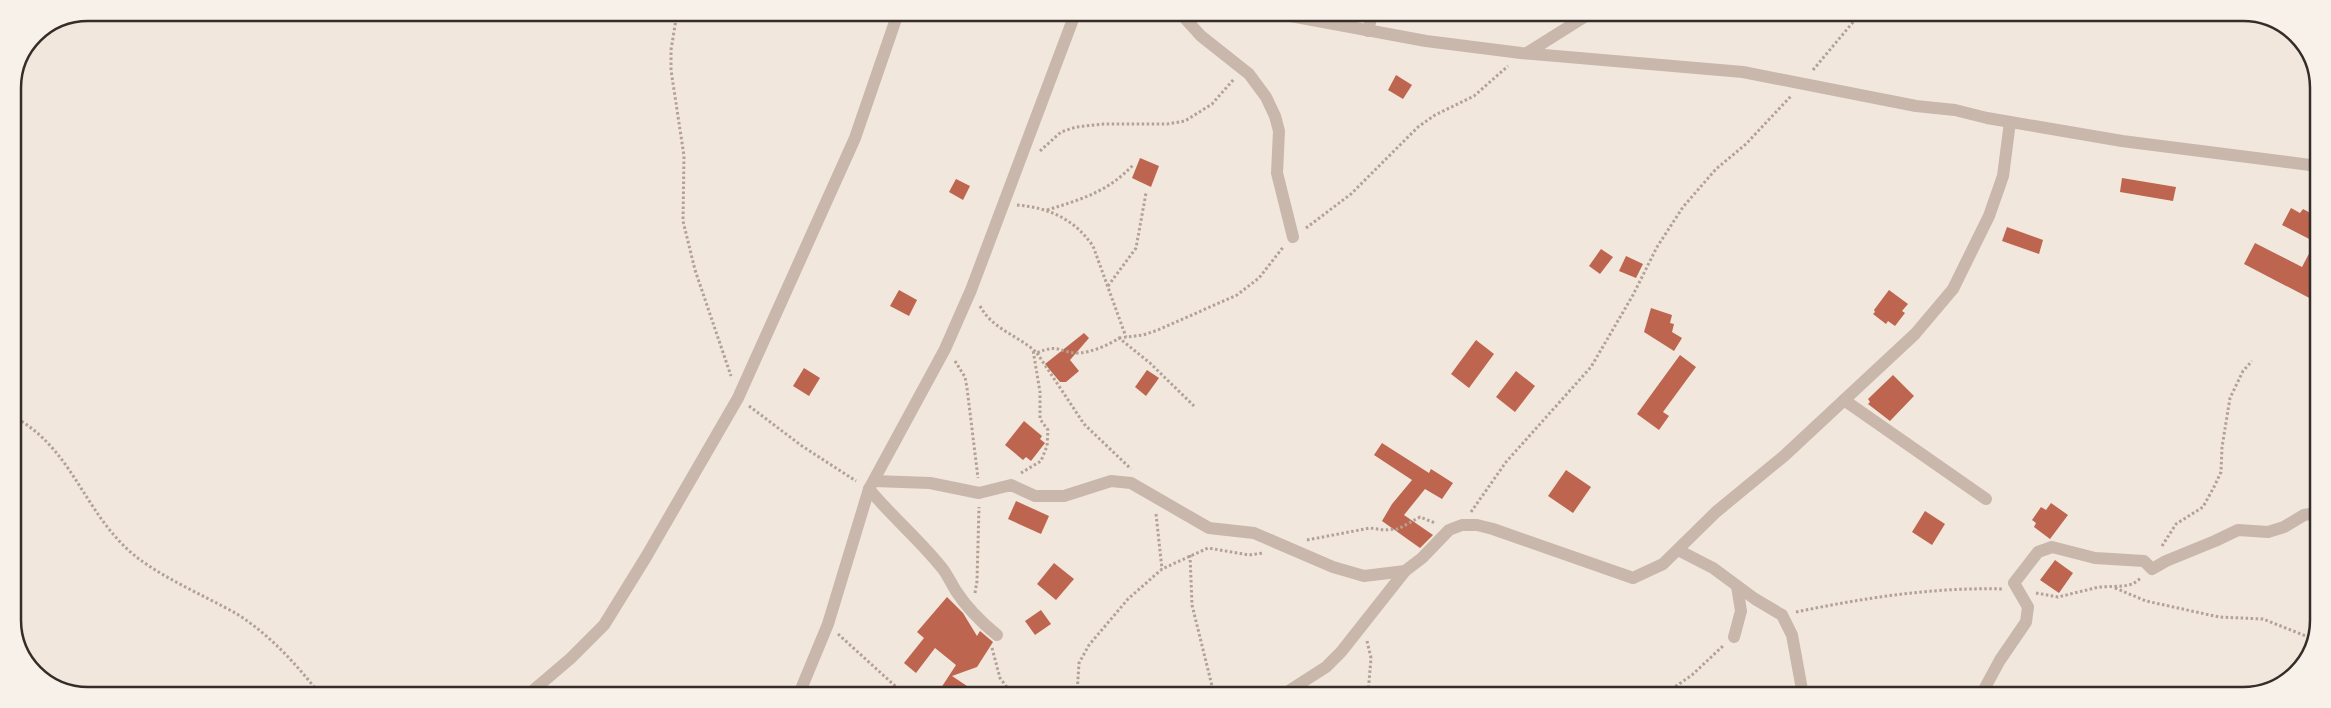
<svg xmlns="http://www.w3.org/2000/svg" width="2331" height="708" font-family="Manrope,sans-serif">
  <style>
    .building { fill: #bd654f }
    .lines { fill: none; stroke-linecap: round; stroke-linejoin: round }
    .path { stroke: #b4a194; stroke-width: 3; stroke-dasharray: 2.5 2.5; stroke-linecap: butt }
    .minor { stroke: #c8b7aa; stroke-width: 12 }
    .rim { fill: none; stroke: #362d29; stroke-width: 2.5 }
  </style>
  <rect width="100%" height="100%" fill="#f1e7dd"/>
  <g class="building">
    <polygon points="1396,75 1412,85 1403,99 1388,90"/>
    <polygon points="1140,158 1159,166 1151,187 1132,178"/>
    <polygon points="2122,178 2176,187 2173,201 2120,192"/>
    <polygon points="956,179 970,186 963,200 949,192"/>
    <polygon points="2291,208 2300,213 2303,209 2318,217 2317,302 2244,264 2255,243 2302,267 2315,242 2282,225"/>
    <polygon points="2007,227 2043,240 2039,254 2002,241"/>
    <polygon points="1601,249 1613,257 1600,274 1589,266"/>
    <polygon points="1626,256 1643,264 1636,278 1619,271"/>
    <polygon points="899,290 917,300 909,316 890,306"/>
    <polygon points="1889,290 1908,304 1902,311 1905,313 1895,326 1888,321 1886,324 1873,314 1875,312 1874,310"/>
    <polygon points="1651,308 1672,315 1670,323 1674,324 1672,332 1682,338 1674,351 1644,332"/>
    <polygon points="1084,333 1089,338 1070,360 1079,371 1066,382 1060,382 1045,364"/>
    <polygon points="1476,340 1494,354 1469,388 1451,374"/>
    <polygon points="1680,355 1696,367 1663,412 1669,416 1659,430 1637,414"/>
    <polygon points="804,368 820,378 809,396 793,386"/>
    <polygon points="1147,370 1159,378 1146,396 1135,387"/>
    <polygon points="1516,371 1535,386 1515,412 1496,397"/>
    <polygon points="1893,375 1914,396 1890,421 1868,404 1870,402 1868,399"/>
    <polygon points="1024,421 1042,436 1040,439 1045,443 1031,461 1026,457 1023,460 1005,445"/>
    <polygon points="1382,443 1429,473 1431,469 1453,483 1442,499 1425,489 1404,515 1433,535 1420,548 1382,521 1392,504 1412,480 1374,455"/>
    <polygon points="1566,470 1591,487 1573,513 1548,496"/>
    <polygon points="1016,501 1049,516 1041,534 1008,519"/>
    <polygon points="2051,503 2068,515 2050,539 2034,527 2036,523 2032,520 2041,507 2046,510"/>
    <polygon points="1925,511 1945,524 1932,545 1912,532"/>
    <polygon points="2055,560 2073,573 2059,593 2040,580"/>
    <polygon points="1054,563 1074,579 1056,600 1037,584"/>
    <polygon points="947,597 963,613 977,636 980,631 993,642 977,667 952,676 979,694 951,694 941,688 956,665 935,648 916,673 904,663 924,638 917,632"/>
    <polygon points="1041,610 1051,624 1035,635 1025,621"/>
  </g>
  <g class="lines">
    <g class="path">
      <polyline points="677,13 671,50 671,70 684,156 683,221 695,270 731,376"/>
      <polyline points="1813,70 1859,15"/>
      <polyline points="1040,151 1061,132 1076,127 1104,124 1167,124 1185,121 1212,104 1234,79"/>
      <path d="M1017 205C1050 208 1074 219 1093 246L1126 337"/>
      <path d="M1047 210C1082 199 1108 192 1134 164"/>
      <polyline points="1306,228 1351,194 1418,127 1435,115 1474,96 1508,66"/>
      <polyline points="1108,286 1136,248 1146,193"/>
      <path d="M980 306C993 330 1018 335 1037 353 1059 343 1059 353 1079 353 1092 352 1109 345 1119 338L1150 363 1194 406"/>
      <polyline points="1119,338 1143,335 1158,330 1237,295 1259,278 1284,246"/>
      <polyline points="1037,353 1084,424 1131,469"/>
      <polyline points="955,361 965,377 967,388 978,478"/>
      <polyline points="749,406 802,446 856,481"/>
      <path d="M13 416C70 448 80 501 123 545 150 573 202 594 237 614 270 635 295 663 319 693"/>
      <polyline points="1021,473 1041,461 1047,446 1048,430 1040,419 1040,392 1033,350"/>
      <polyline points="1471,512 1506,462 1591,367 1633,295 1657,247 1683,207 1716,169 1746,144 1791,96"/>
      <polyline points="1156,514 1162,569"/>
      <polyline points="1307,540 1370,528 1384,530 1398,529 1420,517 1435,523"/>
      <polyline points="2162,546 2176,524 2203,507 2215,485 2221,472 2222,447 2230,398 2243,371 2252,361"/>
      <polyline points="1190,555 1192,605 1214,694"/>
      <polyline points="2115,588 2146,601 2219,617 2263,619 2316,640"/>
      <polyline points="975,593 977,581 979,507"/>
      <polyline points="2036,593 2058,597 2099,587 2124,586 2133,584 2141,578"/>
      <path d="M1796 612C1864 598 1933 587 2003 589"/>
      <polyline points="838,634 904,694"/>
      <polyline points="1367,641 1371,658 1368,694"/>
      <polyline points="992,648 1000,678 1012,694"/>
      <polyline points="1077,694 1079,663 1089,645 1128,599 1162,569 1208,548 1249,555 1263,553"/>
      <polyline points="1663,695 1692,675 1724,645"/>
    </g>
    <g class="minor">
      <polyline points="1181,14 1201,36 1249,74 1266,97 1275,116 1279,131 1277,173 1293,237"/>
      <polyline points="1280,14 1426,41 1521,53 1743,72 1916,106 1955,110 1987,118 2122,141 2318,166"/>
      <polyline points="1368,31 1372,14"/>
      <polyline points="1527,53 1589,14"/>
      <polyline points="1844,400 1986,499"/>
      <polyline points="874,481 930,483 979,493 1011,485 1035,496 1064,496 1111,481 1131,483 1209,528 1254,533 1333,567 1364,576 1405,571"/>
      <path d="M869 489C892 517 920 540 942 568 947 574 951 583 956 591 967 608 981 622 997 635"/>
      <polyline points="1678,550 1713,568 1755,599 1782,615 1792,635 1803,695"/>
      <polyline points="1734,637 1741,611 1737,586"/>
      <polyline points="530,693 571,658 604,625 646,557 738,398 855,138 898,13"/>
      <polyline points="799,694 828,624 869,489 945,349 971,290 1075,14"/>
      <polyline points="1284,694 1326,667 1341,652 1405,571 1422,558 1449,530 1462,525 1477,525 1493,529 1633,578 1663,564 1716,512 1784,456 1915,334 1953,289 1989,216 2003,176 2010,122"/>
      <polyline points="1981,695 2000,660 2026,622 2028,607 2014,583 2038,552 2052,547 2095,558 2144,561 2152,569 2166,561 2215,541 2238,530 2268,532 2284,527 2304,515 2316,513"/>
    </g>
  </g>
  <path d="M0 0H2331V708H0ZM88 21H2243A67 67 0 0 1 2310 88V620A67 67 0 0 1 2243 687H88A67 67 0 0 1 21 620V88A67 67 0 0 1 88 21Z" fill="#f8f1e9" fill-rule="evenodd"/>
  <path class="rim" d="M88 21H2243A67 67 0 0 1 2310 88V620A67 67 0 0 1 2243 687H88A67 67 0 0 1 21 620V88A67 67 0 0 1 88 21Z"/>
</svg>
